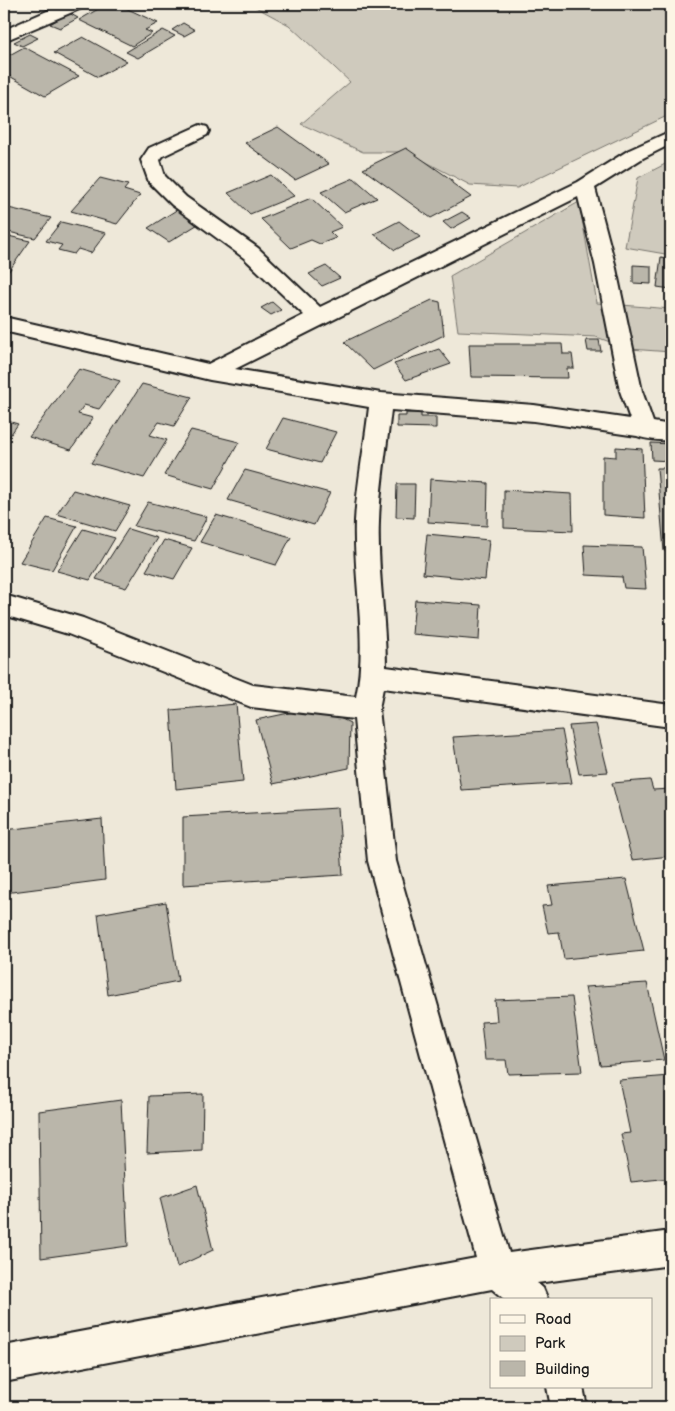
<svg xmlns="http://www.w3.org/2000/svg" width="675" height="1411" font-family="'Balsamiq Sans',sans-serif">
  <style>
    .green { fill: #cfcabd; stroke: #76736c }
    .building { fill: #bab6aa; stroke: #1c1c1c }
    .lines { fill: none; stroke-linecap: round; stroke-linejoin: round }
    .street-casing { stroke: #1c1c1c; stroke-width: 4 }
    .street { fill: #fcf5e5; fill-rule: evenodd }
  </style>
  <rect width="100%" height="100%" fill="#eee8d9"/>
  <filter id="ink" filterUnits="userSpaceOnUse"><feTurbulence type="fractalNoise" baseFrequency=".02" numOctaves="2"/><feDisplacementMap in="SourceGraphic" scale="10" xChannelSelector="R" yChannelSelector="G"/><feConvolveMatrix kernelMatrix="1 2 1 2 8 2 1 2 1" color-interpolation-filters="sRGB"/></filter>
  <g filter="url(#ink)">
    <g class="green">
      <polygon points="250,4 341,4 346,6 351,4 658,4 671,10 671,114 517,188 470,185 407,152 363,152 301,124 350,82 289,25"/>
      <polygon points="671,161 671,255 625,247 638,178"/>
      <polygon points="579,202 597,303 671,309 671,352 630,349 596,337 458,331 450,276"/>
    </g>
    <g class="building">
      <polygon points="107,4 117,4 158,23 145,30 152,33 132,46 79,20"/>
      <polygon points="69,13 78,18 60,28 50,24"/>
      <polygon points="183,23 195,30 184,36 172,30"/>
      <polygon points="163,30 175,36 138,58 126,52"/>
      <polygon points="30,34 38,38 22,46 14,42"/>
      <polygon points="83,37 127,61 98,77 54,53"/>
      <polygon points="24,47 79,76 45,96 4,73 4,58"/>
      <polygon points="278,127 329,164 295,180 245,143"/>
      <polygon points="406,148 452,180 452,183 471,197 431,218 363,169"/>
      <polygon points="271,175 294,196 250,214 228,193"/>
      <polygon points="100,178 128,185 124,190 140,195 117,224 71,211"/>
      <polygon points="354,178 377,198 344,212 321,192"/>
      <polygon points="311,198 342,227 330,232 336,238 320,244 311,240 291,248 261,219"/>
      <polygon points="4,207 51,218 35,238 4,231"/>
      <polygon points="178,209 200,223 169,242 148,228"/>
      <polygon points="462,212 471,218 451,229 443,222"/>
      <polygon points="399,221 420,237 395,250 374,234"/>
      <polygon points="61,222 106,233 91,253 78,249 74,254 58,250 62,245 46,241"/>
      <polygon points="4,235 30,241 4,278"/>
      <polygon points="661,257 671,259 671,289 657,287"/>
      <polygon points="633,265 651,266 651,284 633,283"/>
      <polygon points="326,266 340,278 322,286 309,274"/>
      <polygon points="432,300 440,302 444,335 373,370 344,342"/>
      <polygon points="272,302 281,310 271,315 261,308"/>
      <polygon points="586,340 599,340 601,351 588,351"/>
      <polygon points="469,344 562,344 563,354 572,354 574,368 567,368 568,378 471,377"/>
      <polygon points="439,349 451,364 406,380 394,364"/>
      <polygon points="79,369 120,381 99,409 84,405 78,414 93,418 71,450 29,437"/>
      <polygon points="142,384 192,397 174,426 159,422 150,435 167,440 144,478 91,463"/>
      <polygon points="406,413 421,413 421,417 436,417 436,428 397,427 397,416 406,416"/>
      <polygon points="283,418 336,432 320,463 266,449"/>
      <polygon points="4,420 18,424 4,444"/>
      <polygon points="191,430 239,442 213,489 164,475"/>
      <polygon points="651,443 671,444 671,461 652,460"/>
      <polygon points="616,447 642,449 645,518 603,515 603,456 616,457"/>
      <polygon points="657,468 671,468 671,551 664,551"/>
      <polygon points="245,470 330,493 314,525 228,500"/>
      <polygon points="430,479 488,483 487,526 428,522"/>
      <polygon points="397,484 415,484 414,518 396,517"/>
      <polygon points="73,490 130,506 115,531 57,514"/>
      <polygon points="504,490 572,494 573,531 504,528"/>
      <polygon points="148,502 207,517 194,541 134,526"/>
      <polygon points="216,515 291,537 276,565 200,542"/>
      <polygon points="47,518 77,526 52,570 20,562"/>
      <polygon points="83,529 115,538 90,580 57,571"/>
      <polygon points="128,529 157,538 126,588 96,579"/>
      <polygon points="427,534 489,540 485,580 423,574"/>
      <polygon points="164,540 192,548 174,579 146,571"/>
      <polygon points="584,545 642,547 646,589 624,588 622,577 586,575"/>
      <polygon points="415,600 481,605 479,640 412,634"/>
      <polygon points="236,704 243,782 176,789 171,710"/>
      <polygon points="317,707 350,723 349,768 273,784 256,720"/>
      <polygon points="596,724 608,772 579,774 569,726"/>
      <polygon points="562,730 572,783 461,790 453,737"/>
      <polygon points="650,780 653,790 671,789 671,856 632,860 612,783"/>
      <polygon points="338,808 343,875 183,885 183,817"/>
      <polygon points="102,819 105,880 4,893 4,830"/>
      <polygon points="626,879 644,951 564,959 559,932 548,933 542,906 552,905 548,886"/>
      <polygon points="166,902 178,981 108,995 98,914"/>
      <polygon points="647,983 664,1060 600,1065 585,987"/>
      <polygon points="572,997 582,1072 508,1074 506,1060 485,1060 481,1022 497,1021 495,1000"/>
      <polygon points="671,1076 671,1178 631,1182 621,1134 630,1133 619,1080"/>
      <polygon points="203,1094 202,1150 147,1153 149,1096"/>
      <polygon points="121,1100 128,1246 41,1258 39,1111"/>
      <polygon points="197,1185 213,1250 177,1267 160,1198"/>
    </g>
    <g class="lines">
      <g class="street-casing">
        <g id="street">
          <polygon points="63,4 84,4 82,8 4,41 4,30"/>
          <path d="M200 125 207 127 209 131 207 135 163 156 160 160 165 176 186 197 258 248 320 307 578 182 629 150 671 131V144L643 158 595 188 615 264 642 391 653 422 671 425V441C660 440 646 440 637 436L534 421 391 410C387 446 380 484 379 521 377 570 386 618 386 667L671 705V727L383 688 379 709 396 861 509 1253 671 1231V1265L537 1283 543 1288 548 1300H505L492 1289 4 1382V1346L476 1258 368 861 354 719 251 707 68 634 4 615V595L83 618 253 685 356 697C368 641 353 579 355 521 357 483 365 444 369 407L210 380 4 331V317L208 364 304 315 244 258 172 205 149 182 141 160 149 148ZM578 197 595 264 620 391 630 419 534 405 381 393 235 369Z"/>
          <polygon points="547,1387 583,1387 587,1407 551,1407"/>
        </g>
      </g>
      <use href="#street" class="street"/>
    </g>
  </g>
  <rect width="675" height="1411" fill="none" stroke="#fcf5e5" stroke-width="20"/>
  <rect x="10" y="10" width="655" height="1391" fill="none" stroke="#1c1c1c" stroke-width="2" filter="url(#ink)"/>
  <rect x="490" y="1298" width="162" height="90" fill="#fcf5e5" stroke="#a29e95"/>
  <rect x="500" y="1315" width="25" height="8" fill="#fcf5e5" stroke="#a29e95"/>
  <text x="535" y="1324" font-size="15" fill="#1c1c1c">Road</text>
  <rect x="500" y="1336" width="25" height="15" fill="#cfcabd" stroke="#a29e95"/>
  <text x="535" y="1348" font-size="15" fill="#1c1c1c">Park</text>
  <rect x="500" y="1361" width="25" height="15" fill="#bab6aa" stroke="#a29e95"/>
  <text x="535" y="1374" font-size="15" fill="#1c1c1c">Building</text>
</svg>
